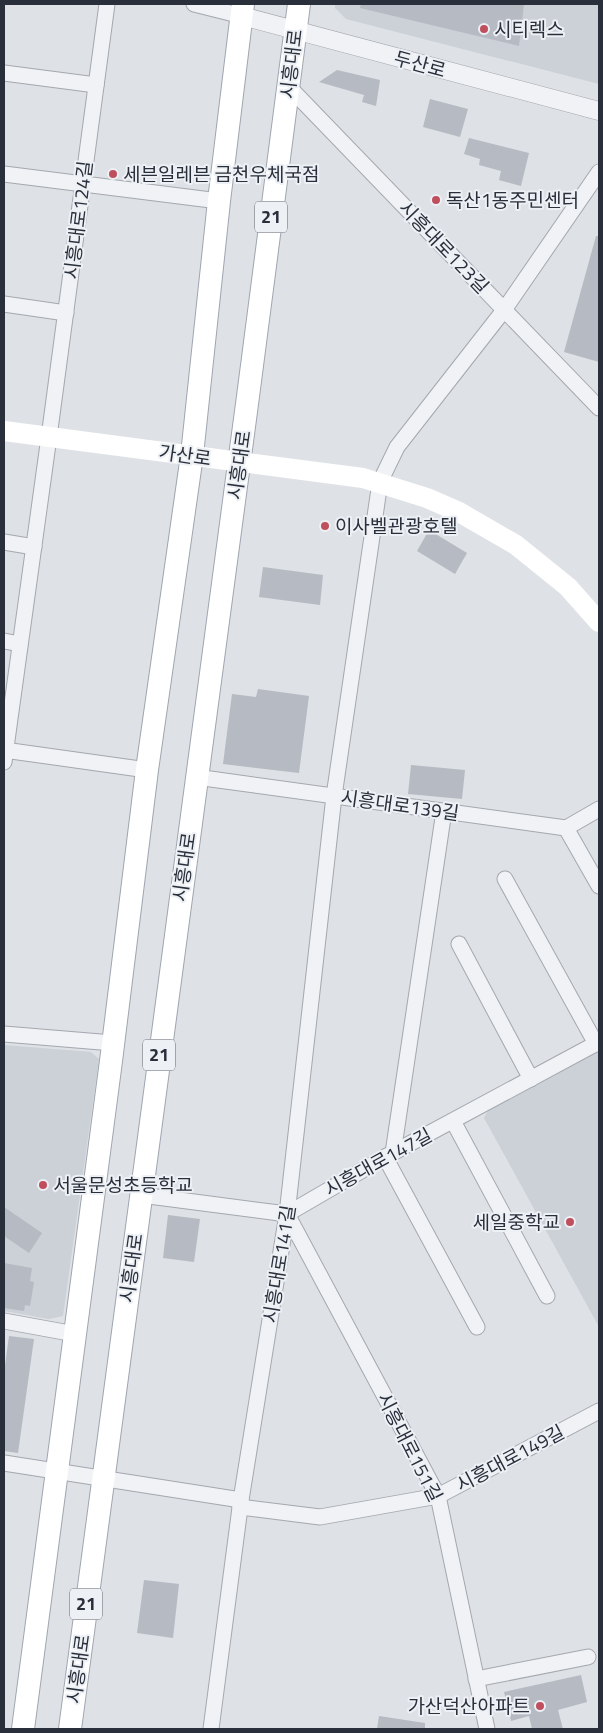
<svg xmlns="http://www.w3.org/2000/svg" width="603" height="1733" font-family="'Titillium Web','Noto Sans KR',sans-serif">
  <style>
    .built { fill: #ccd0d7 }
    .building { fill: #b6bac2 }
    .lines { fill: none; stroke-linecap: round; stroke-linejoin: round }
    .minor-casing { stroke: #a4a8af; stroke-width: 17 }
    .tertiary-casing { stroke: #a4a8af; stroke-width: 19 }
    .primary-casing { stroke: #9fa5b0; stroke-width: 24 }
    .minor { stroke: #f0f2f5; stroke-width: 15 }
    .tertiary { stroke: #f0f2f5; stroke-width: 18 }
    .secondary { stroke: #fff; stroke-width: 20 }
    .primary { stroke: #fff; stroke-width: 22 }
    .poi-dot { fill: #bf4f5d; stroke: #edf0f4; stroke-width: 2 }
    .labels { text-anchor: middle; stroke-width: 4; stroke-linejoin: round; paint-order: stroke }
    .shield { fill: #edf0f4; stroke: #646972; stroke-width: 1 }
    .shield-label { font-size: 18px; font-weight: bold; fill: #292f3b }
    .poi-label { font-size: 19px; fill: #292f3b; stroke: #edf0f4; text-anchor: start }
    .street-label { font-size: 19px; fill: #292f3b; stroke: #edf0f4 }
  </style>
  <rect width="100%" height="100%" fill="#dee1e6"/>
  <g class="built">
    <polygon points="335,4 599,4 599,84 346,19 335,8"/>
    <polygon points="4,1045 91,1052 99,1059 63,1316 49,1319 4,1311"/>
    <polygon points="599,1050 599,1327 484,1118 488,1111"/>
  </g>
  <g class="building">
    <polygon points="361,4 524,4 519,46 360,8"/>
    <polygon points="337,70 380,80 376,106 362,102 364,95 319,82"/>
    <polygon points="430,99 468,109 460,137 423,127"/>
    <polygon points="469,138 529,153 521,186 499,180 501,171 479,165 480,159 464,154"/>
    <polygon points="596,236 599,236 599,362 564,352"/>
    <polygon points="429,530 467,553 455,574 417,551"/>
    <polygon points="263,567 323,575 320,605 259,597"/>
    <polygon points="258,689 309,696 299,773 223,764 232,694 256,697"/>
    <polygon points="411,765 465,770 462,799 408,794"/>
    <polygon points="4,1207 42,1233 29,1253 4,1236"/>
    <polygon points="168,1215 200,1219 194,1262 163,1258"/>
    <polygon points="4,1263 32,1268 30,1281 34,1282 30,1306 25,1305 24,1311 4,1308"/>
    <polygon points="9,1336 34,1339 18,1453 4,1451 4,1373"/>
    <polygon points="144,1580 179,1584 173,1638 137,1633"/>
    <polygon points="581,1675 587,1702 558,1710 563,1729 532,1729 529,1716 511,1721 504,1692"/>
    <polygon points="379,1716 425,1723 425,1729 377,1729"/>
  </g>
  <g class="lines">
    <g class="minor-casing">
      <g id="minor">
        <polyline points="194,4 242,16"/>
        <polyline points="4,73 96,85"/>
        <polyline points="288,86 599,408"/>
        <polyline points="4,174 219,201"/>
        <polyline points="4,304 66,313"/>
        <polyline points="4,542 34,547"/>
        <polyline points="4,641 20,644"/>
        <polyline points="4,750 147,770"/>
        <polyline points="4,762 49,437 107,4"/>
        <polyline points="196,777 566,828 599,809"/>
        <polyline points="566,828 599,886"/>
        <polyline points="505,879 596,1044"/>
        <polyline points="459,944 531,1079"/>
        <polyline points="4,1034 113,1043"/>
        <polyline points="453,1121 547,1296"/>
        <polyline points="393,1153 444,811"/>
        <polyline points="385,1157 477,1327"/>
        <polyline points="141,1195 287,1214 385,1157 599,1042"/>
        <polyline points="287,1214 438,1496 487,1729"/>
        <polyline points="4,1321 75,1334"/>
        <polyline points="4,1463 241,1500"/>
        <polyline points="240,1507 320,1517 438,1496 599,1411"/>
        <polyline points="476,1679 588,1657"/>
        <polyline points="211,1729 241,1500 287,1214 334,796 380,482 397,447 504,310 599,172"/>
      </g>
    </g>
    <g class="tertiary-casing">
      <polyline id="tertiary" points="242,16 599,111"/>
    </g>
    <g class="primary-casing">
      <g id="primary">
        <polyline points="23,1729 111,1061 147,770 192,455 219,201 243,4"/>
        <polyline points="70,1729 247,404 299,4"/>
      </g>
    </g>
    <use href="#minor" class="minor"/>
    <use href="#tertiary" class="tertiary"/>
    <polyline class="secondary" points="4,431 363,478 427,498 459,512 516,545 568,587 599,622"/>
    <use href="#primary" class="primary"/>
  </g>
  <g class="poi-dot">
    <circle cx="484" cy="29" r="5"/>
    <circle cx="113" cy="174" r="5"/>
    <circle cx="436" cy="200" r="5"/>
    <circle cx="325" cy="526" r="5"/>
    <circle cx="43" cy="1185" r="5"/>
    <circle cx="570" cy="1222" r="5"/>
    <circle cx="540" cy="1706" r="5"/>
  </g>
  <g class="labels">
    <g class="shield">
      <rect x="255" y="201.5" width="32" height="31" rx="4"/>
      <rect x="143" y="1039.5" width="32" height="31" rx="4"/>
      <rect x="70" y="1588.5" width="32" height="31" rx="4"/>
    </g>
    <g class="shield-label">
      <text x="271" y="223">21</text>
      <text x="159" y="1061">21</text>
      <text x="86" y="1610">21</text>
    </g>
    <g class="poi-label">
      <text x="494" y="36">시티렉스</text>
      <text x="123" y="181">세븐일레븐 금천우체국점</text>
      <text x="446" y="207">독산1동주민센터</text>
      <text x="335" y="533">이사벨관광호텔</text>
      <text x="53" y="1192">서울문성초등학교</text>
      <text x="560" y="1229" text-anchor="end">세일중학교</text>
      <text x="530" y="1713" text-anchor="end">가산덕산아파트</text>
    </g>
    <g class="street-label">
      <text transform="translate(291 64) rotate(-83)" y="7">시흥대로</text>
      <text transform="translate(420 64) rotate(15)" y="7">두산로</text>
      <text transform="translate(78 220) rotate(-83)" y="7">시흥대로124길</text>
      <text transform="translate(444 247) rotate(46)" y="7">시흥대로123길</text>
      <text transform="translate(185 455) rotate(8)" y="7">가산로</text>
      <text transform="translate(239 465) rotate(-82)" y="7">시흥대로</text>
      <text transform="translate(400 805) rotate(8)" y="7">시흥대로139길</text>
      <text transform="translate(184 867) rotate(-82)" y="7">시흥대로</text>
      <text transform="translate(378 1162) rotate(-29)" y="7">시흥대로147길</text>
      <text transform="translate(279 1264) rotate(-81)" y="7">시흥대로141길</text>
      <text transform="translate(131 1268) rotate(-82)" y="7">시흥대로</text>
      <text transform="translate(410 1447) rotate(63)" y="7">시흥대로151길</text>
      <text transform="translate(510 1458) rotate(-28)" y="7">시흥대로149길</text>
      <text transform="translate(78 1669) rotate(-82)" y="7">시흥대로</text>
    </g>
  </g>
  <rect width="603" height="1733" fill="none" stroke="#292f3b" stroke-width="10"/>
</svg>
